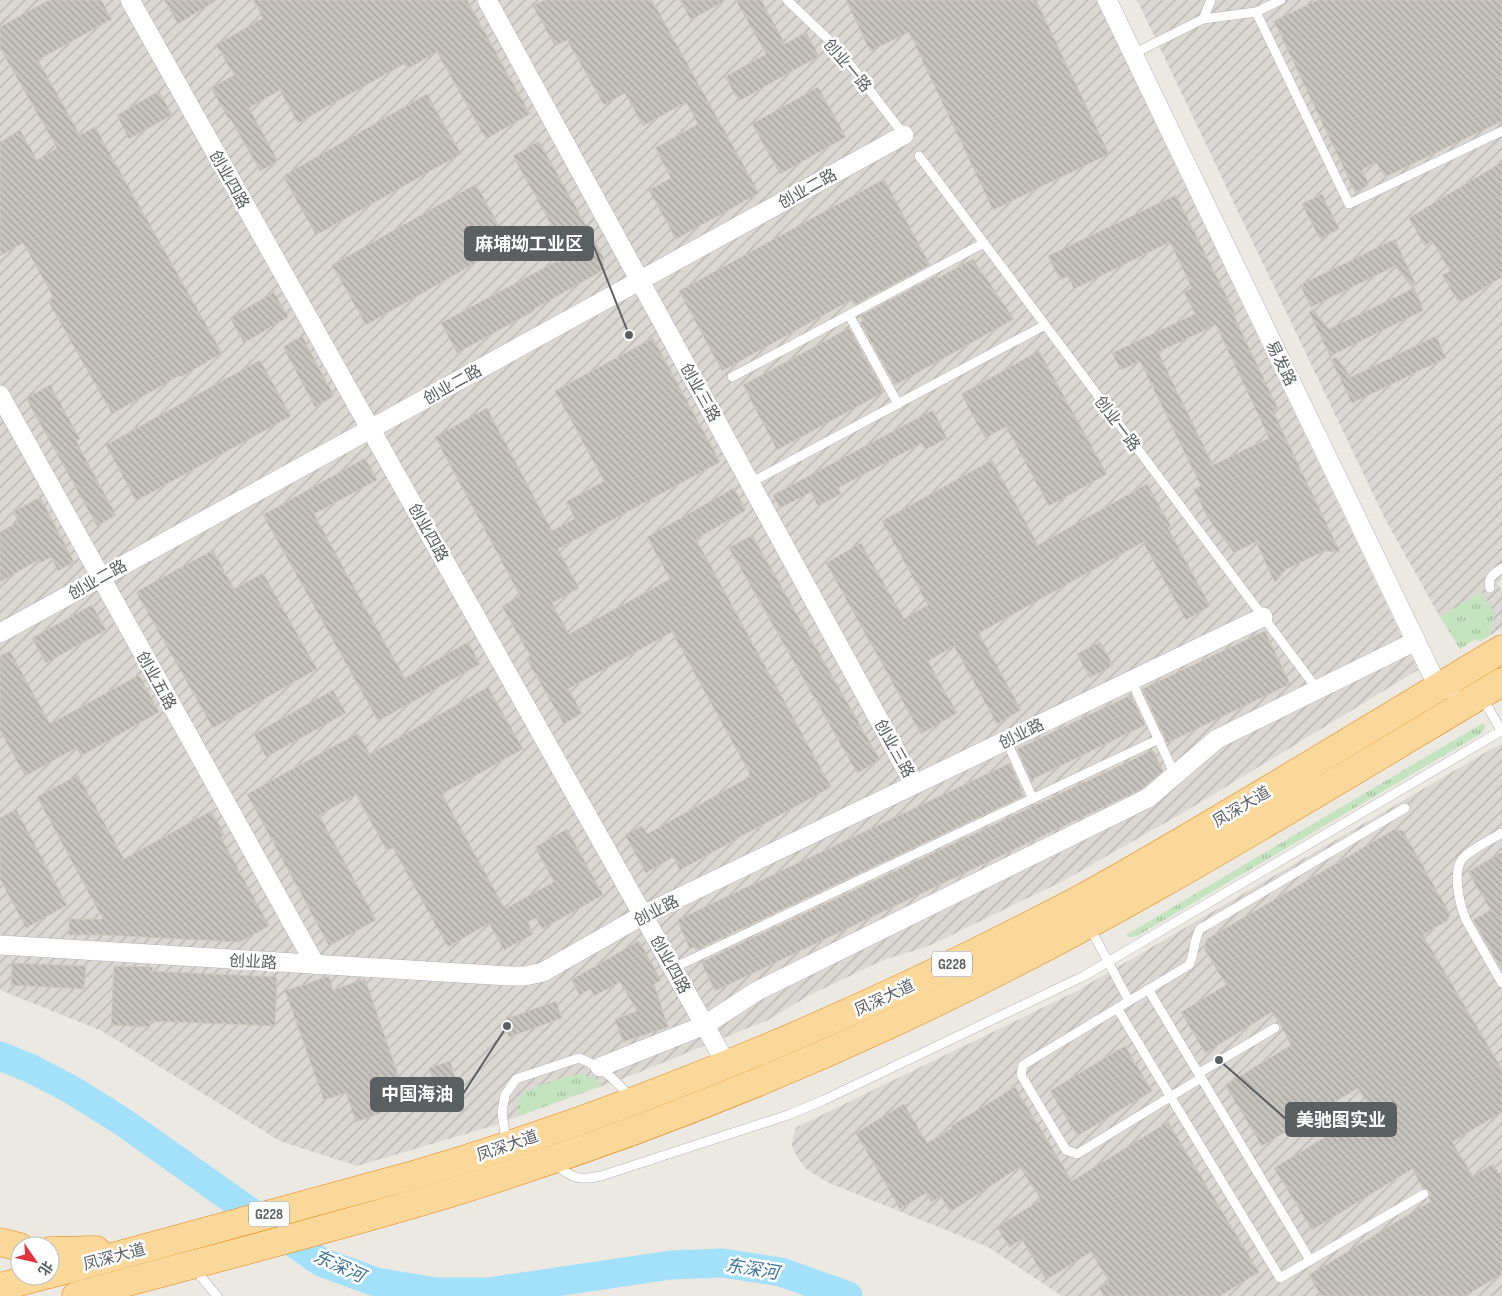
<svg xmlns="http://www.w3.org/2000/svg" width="1502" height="1296" font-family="'Sofia Sans Condensed','Noto Sans SC',sans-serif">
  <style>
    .industrial { fill: url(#industrial-furrows) }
    .grass { fill: url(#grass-tufts) }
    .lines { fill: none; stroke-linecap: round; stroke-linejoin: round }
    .river { stroke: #a3e1fb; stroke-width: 29 }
    .building { fill: url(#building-back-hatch); stroke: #d1c9c0; fill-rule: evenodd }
    .service-casing { stroke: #afb3b7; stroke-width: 10 }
    .minor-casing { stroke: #afb3b7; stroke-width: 20 }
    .trunk-casing { stroke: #e4810a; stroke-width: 29 }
    .service { stroke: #fff; stroke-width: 9 }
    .minor { stroke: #fff; stroke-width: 19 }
    .trunk { stroke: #fad89a; stroke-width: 28 }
    .labels { text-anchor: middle; stroke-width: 5; stroke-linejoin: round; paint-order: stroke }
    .shield { fill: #fff; stroke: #8c8f91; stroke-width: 1 }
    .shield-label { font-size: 15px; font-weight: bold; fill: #5a5f62 }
    .street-label { font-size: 16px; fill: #5a5f62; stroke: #fff }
    .water-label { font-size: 18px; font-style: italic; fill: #3c779b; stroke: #fff }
    .leader { fill: none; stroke: #5a5f62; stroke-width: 2 }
    .callout-dot { fill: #5a5f62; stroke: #fff; stroke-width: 2 }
    .callout { fill: #5a5f62; stroke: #5a5f62; stroke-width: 2 }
    .callout-label { font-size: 18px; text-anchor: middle; font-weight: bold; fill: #fff }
  </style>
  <defs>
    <pattern id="industrial-furrows" width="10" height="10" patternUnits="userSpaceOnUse" patternTransform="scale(1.25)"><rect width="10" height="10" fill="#dbd8d4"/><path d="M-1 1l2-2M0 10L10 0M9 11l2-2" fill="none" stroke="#b5b2af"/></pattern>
    <pattern id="grass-tufts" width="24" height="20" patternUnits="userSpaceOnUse" patternTransform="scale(1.25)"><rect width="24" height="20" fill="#c4e3bf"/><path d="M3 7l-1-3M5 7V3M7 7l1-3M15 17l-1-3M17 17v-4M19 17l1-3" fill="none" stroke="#a2bb9f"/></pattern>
    <pattern id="building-back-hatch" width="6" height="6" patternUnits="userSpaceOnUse" patternTransform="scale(1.25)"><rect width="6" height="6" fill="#c7c3be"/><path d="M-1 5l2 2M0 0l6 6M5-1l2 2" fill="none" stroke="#a5a29e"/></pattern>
  </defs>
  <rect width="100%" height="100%" fill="#ece8e2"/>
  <g class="industrial">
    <polygon points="0,0 1096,0 1418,670 1186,811 1063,881 931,945 881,961 808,996 768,1020 635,1074 489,1127 357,1166 280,1141 102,1031 0,990"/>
    <polygon points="1137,0 1502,0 1502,579 1497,583 1502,591 1502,628 1490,635 1494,614 1481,593 1440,617 1385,519"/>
    <polygon points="1502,743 1502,1296 1062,1296 988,1247 827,1182 806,1169 798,1158 792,1146 793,1135 797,1127 1075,992"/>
  </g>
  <g class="grass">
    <polygon points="1481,592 1494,613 1490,635 1481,641 1474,640 1460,649 1440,617"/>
    <polygon points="1483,723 1485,727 1482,733 1137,936 1130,937 1126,935"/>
    <path d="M581 1074 596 1079 602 1085 519 1116C517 1109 517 1100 523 1094 531 1086 570 1075 581 1074Z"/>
  </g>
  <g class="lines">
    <polyline class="river" points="0,1056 32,1069 72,1090 123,1122 321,1262 376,1282 436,1292 488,1292 671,1265 722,1263 781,1272 848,1296"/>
  </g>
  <g class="building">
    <polygon points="49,0 101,0 112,19 38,60 80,135 95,127 222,353 181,377 180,375 112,414 48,301 54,298 23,243 0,256 0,142 20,130 37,160 57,148 0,48 0,27"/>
    <polygon points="164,0 217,0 178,24"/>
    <polygon points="253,0 467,0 530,114 486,139 437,52 407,69 404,64 298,123 280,90 249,108 278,161 260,171 230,118 229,119 211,88 234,75 216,45 263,18"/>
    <polygon points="544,0 652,0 759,193 676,239 649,190 671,178 655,148 698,124 686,102 643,126 625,93 604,105 567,40 555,46 533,6"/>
    <polygon points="680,0 726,0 691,20"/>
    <polygon points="736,0 761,0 785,44 806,32 819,56 739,101 725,77 766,54"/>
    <polygon points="846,0 1036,0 1109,154 993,210 909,32 870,51"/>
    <polygon points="1317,0 1502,0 1502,121 1385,177 1376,162 1362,170 1369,185 1355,192 1274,21"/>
    <polygon points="818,87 846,137 780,174 752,124"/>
    <polygon points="159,91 172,115 129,139 117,115"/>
    <polygon points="427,94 461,154 316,235 283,176"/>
    <polygon points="539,141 603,256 604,265 600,272 534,309 534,311 457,353 441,323 568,255 513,156"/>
    <polygon points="1502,162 1502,277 1459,303 1442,275 1450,271 1432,241 1425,246 1409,218"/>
    <polygon points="884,179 930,265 854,305 851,300 722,371 679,291"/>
    <polygon points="476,184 509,244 366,325 332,265"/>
    <polygon points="1322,194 1339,229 1320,239 1302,204"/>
    <path d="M1176 195 1236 315 1234 316 1278 409 1273 411 1340 552 1324 551 1285 570 1275 583 1256 542 1234 553 1206 515 1194 489 1201 486 1140 361 1121 370 1112 353 1195 314 1184 292 1192 288 1170 242 1074 289 1068 276 1060 280 1048 256ZM1216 325 1269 438 1213 465 1158 352Z"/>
    <polygon points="1395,239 1415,283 1411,286 1395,266 1311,307 1300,285"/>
    <polygon points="973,259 1014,319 895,385 860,322 863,321 860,316 936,276 938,278"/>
    <polygon points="1414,288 1424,310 1330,356 1309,312 1313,309 1329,329"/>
    <polygon points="274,292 288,317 244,343 230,318"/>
    <polygon points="849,328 884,392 777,450 743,385"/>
    <polygon points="302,336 334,396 315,407 283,347"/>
    <polygon points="1436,336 1446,358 1352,403 1331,360 1336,357 1351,377"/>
    <polygon points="653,338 720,462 558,549 579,588 552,603 569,634 670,579 647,537 734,488 746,510 696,539 831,787 680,870 673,857 646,873 625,835 642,826 647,834 751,776 672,632 568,689 582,713 564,724 526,658 530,656 502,606 520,596 435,437 487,408 552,531 575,518 566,502 604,481 555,391"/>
    <polygon points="1039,351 1107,474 1049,506 1006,427 985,438 961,394"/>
    <polygon points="260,360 291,416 136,501 106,445"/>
    <polygon points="50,385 80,439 76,441 116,515 97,526 26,398"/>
    <polygon points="933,410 947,438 925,450 922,443 838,488 841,494 818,506 811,492 780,508 773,495"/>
    <polygon points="365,458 377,480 314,514 365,607 405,678 468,642 480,664 378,721 263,515"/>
    <polygon points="992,460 1038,545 1147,484 1171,526 1168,528 1210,606 1186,620 1143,542 979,633 1021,710 997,724 954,646 928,661 957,713 921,734 826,563 861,543 904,619 928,605 882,521"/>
    <polygon points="40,497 74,562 58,571 51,557 40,563 38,560 0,582 0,532 18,522 13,512"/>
    <polygon points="752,535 880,760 857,773 729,548"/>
    <polygon points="213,550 234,589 263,573 317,669 213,728 136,592"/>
    <polygon points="92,605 106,630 46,663 32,638"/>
    <polygon points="1265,631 1290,684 1167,743 1142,689"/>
    <polygon points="1100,642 1113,665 1090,678 1077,654"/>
    <polygon points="10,651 50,724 139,675 159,712 81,756 76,748 25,776 0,730 0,656"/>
    <polygon points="488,687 523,749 442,794 505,909 554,882 535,847 567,829 603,895 542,929 536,918 528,922 533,934 504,950 489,923 448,947 393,848 387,851 356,795 319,815 376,920 329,946 247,794 358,733 370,754"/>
    <polygon points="333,690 346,713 266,757 254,734"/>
    <polygon points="1131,695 1145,725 1031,780 1017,749"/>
    <polygon points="1153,750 1163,771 1142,789 715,991 701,962"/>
    <polygon points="1010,763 1024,796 696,950 694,947 690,949 677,920"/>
    <polygon points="78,775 124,859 211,811 225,835 221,837 269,926 240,942 102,935 69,935 69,919 103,919 37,797"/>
    <polygon points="16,809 67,905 26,928 0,879 0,818"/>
    <polygon points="1395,829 1403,831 1450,914 1448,920 1423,935 1502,1069 1502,1112 1452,1142 1473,1176 1493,1164 1502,1178 1502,1274 1465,1296 1321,1296 1309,1275 1431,1201 1429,1198 1430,1191 1423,1188 1412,1169 1312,1230 1274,1168 1371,1109 1358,1088 1262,1146 1225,1085 1291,1045 1280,1024 1272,1012 1205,1053 1181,1012 1226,985 1204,948 1207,939"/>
    <polygon points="1502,852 1502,970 1473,920 1491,910 1468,872"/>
    <polygon points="639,941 661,980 654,984 668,1027 623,1042 615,1019 637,1011 620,982 594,996 590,989 580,995 571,980"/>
    <polygon points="12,963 86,966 84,989 11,985"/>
    <polygon points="114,966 153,967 152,971 277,977 275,1026 150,1021 150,1027 111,1025"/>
    <polygon points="329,976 333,990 365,979 408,1103 356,1122 346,1093 324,1100 285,991"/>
    <polygon points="556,1001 562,1018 509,1037 503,1020"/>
    <polygon points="1125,1046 1152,1091 1077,1136 1050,1091"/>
    <polygon points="450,1061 457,1083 436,1090 429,1068"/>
    <polygon points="1015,1087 1072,1181 1168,1122 1259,1272 1220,1296 1104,1296 1099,1288 1109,1282 1091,1252 1046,1280 1022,1239 1009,1247 997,1227 1041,1200 1020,1167 950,1212 941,1196 931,1202 926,1193 900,1209 856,1133 904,1104 927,1143 952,1128 951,1126"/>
  </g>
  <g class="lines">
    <g class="service-casing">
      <g id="service">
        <polyline points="787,0 830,41 852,67 904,135"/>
        <polyline points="1256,12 1349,204 1502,131"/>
        <polyline points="1203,19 1211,0"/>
        <polyline points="1133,54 1203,19 1256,12 1281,0"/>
        <polyline points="919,156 1317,689"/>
        <polyline points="849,315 898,404"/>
        <polyline points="732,377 984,243"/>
        <polyline points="750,483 1045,325"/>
        <path d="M1490 588C1487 577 1494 574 1502 568"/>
        <polyline points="1131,680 1175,775"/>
        <polyline points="1482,697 1502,732"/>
        <polyline points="1006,740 1033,799"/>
        <path d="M1502 833C1490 840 1475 847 1465 856 1450 868 1460 905 1466 920L1502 983"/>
        <polyline points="1089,926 1129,1001"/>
        <polyline points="673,968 1159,739"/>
        <polyline points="1148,989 1310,1260"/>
        <polyline points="1117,1008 1280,1278 1424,1194"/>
        <polyline points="1199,1073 1275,1028"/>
        <path d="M1201 1078 1077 1154 1066 1150 1021 1075 1023 1065 1189 965C1195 953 1193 941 1200 929L1405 808"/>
        <path d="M506 1142 502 1112 505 1095 516 1079 579 1058C603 1068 613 1077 630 1097"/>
        <path d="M554 1163C571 1178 579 1181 601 1176L788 1115 824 1100 1084 976 1501 731"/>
        <polyline points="193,1267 217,1296"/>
      </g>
    </g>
    <g class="minor-casing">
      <g id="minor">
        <polyline points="130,0 727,1065"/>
        <polyline points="487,0 914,784"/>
        <polyline points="1107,0 1438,687 1450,689"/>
        <polyline points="0,395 315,964"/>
        <polyline points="0,633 904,135"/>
        <polyline points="0,945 509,976 525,976 543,972 643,915 1263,617"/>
        <polyline points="600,1067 705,1025 757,991 1148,798 1217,739 1416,641"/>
      </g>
    </g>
    <g class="trunk-casing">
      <g id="trunk">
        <polyline points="0,1242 20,1247"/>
        <polyline points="50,1251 96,1250"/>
        <path d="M50 1274 417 1174C648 1105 871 1010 1084 897 1150 861 1214 822 1278 784 1353 739 1427 694 1502 649"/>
        <polyline points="0,1287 42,1276"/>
        <path d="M76 1296C200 1262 324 1231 447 1194 596 1148 744 1092 886 1026 1100 928 1300 803 1502 682"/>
      </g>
    </g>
    <use href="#service" class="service"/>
    <use href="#minor" class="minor"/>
    <use href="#trunk" class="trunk"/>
  </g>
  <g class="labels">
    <g class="shield">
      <rect x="932" y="951.5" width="40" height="25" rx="4"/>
      <rect x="249" y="1201.5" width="40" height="25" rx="4"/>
    </g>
    <g class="shield-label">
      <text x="952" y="969">G228</text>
      <text x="269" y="1219">G228</text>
    </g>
    <g class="street-label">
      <text transform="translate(848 65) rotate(50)" y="6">创业一路</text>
      <text transform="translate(230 179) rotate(61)" y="6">创业四路</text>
      <text transform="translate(807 188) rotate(-29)" y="6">创业二路</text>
      <text transform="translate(1282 363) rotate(64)" y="6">易发路</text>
      <text transform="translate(452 384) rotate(-29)" y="6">创业二路</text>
      <text transform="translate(701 392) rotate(61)" y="6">创业三路</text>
      <text transform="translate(1118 423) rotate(53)" y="6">创业一路</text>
      <text transform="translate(429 532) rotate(61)" y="6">创业四路</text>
      <text transform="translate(97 579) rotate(-29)" y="6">创业二路</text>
      <text transform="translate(157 680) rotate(61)" y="6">创业五路</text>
      <text transform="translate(1021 733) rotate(-26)" y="6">创业路</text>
      <text transform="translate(895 748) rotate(61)" y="6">创业三路</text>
      <text transform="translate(1241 806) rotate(-31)" y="6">凤深大道</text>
      <text transform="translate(656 910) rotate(-27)" y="6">创业路</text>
      <text transform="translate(253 961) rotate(3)" y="6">创业路</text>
      <text transform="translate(671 964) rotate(61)" y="6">创业四路</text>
      <text transform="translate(884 997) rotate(-25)" y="6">凤深大道</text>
      <text transform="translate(507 1145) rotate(-19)" y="6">凤深大道</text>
      <text transform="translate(114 1256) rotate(-15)" y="6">凤深大道</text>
    </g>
    <g class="water-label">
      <text transform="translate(339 1266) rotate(24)" y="6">东深河</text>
      <text transform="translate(752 1269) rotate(9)" y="6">东深河</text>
    </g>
  </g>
  <path class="leader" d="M629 335L593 244M507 1026L463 1094M1219 1060L1286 1119"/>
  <g class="callout-dot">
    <circle cx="629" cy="335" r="5"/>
    <circle cx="507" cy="1026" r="5"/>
    <circle cx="1219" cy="1060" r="5"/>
  </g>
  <g class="callout">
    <rect x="465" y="227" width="128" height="33" rx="5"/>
    <rect x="371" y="1078" width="92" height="33" rx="5"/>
    <rect x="1286" y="1103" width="110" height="33" rx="5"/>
  </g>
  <g class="callout-label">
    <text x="529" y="250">麻埔坳工业区</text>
    <text x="417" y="1100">中国海油</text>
    <text x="1341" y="1126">美驰图实业</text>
  </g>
  <g transform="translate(35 1261) rotate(124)"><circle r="24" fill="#ffffff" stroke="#bdbfc0"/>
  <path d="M0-4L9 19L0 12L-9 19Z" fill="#e1333e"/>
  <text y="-8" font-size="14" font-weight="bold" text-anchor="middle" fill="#5a5f62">北</text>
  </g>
</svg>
